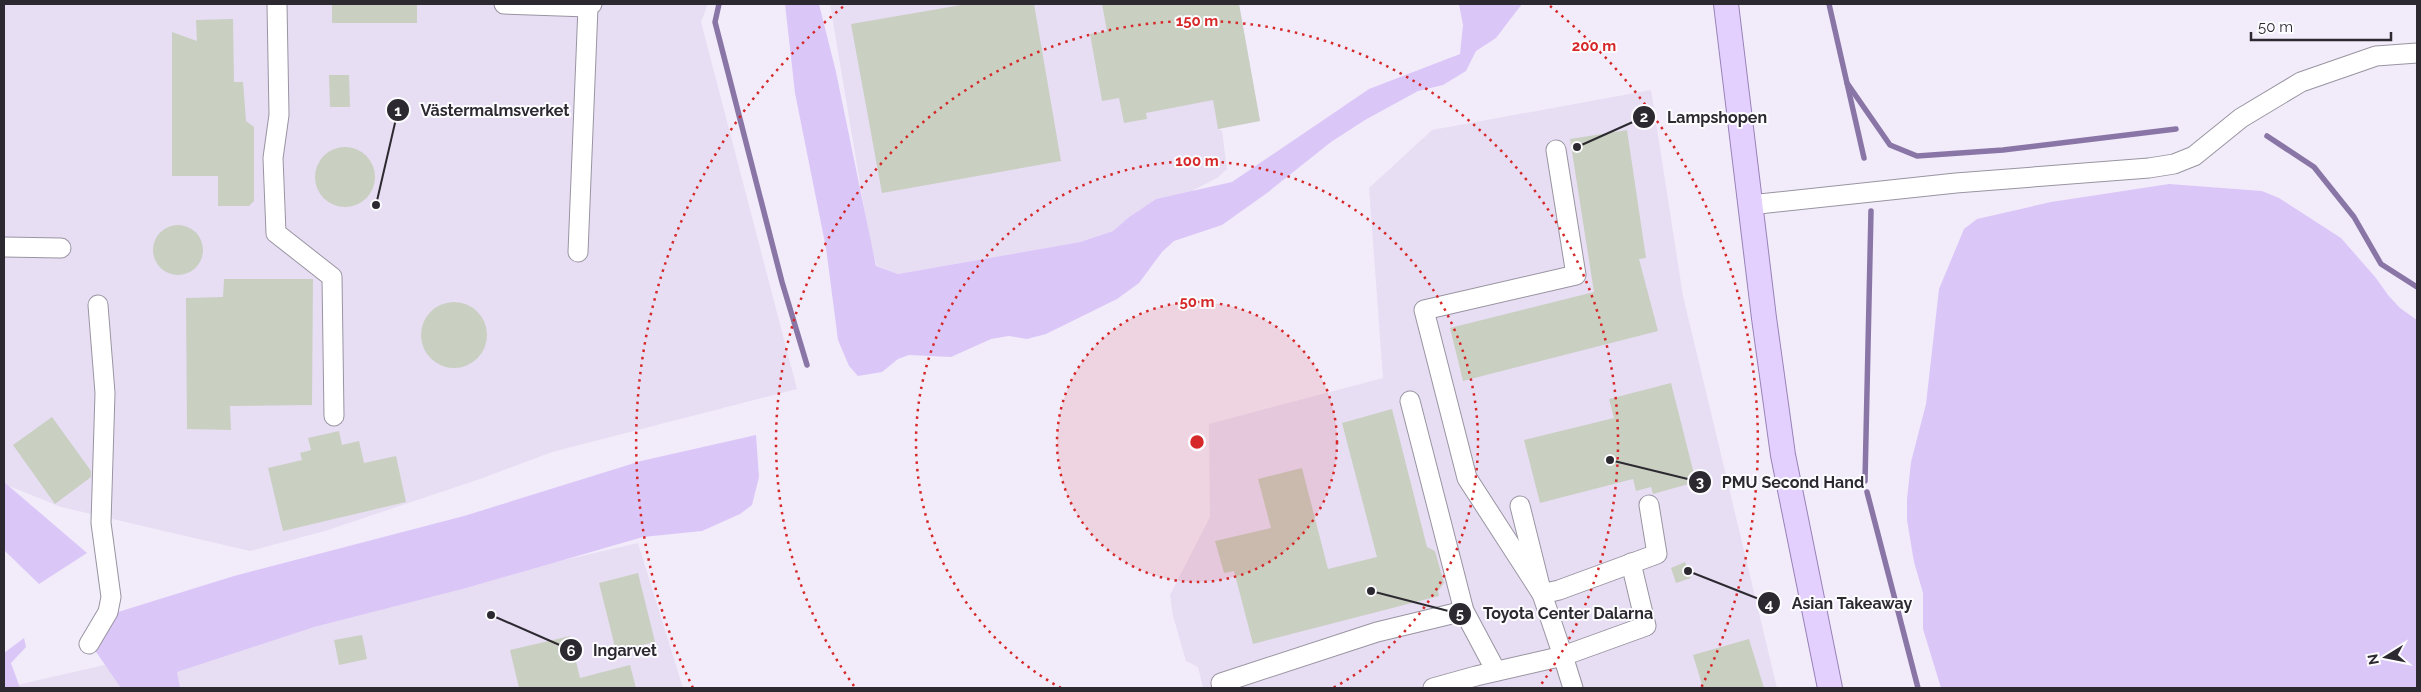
<svg xmlns="http://www.w3.org/2000/svg" width="2421" height="692" font-family="Raleway,sans-serif">
  <style>
    .built { fill: #e7def4 }
    .green { fill: #dbc6f8 }
    .lines { fill: none; stroke-linecap: round; stroke-linejoin: round }
    .stream { stroke: #8a76a6; stroke-width: 5.5 }
    .building { fill: #c9cfc1 }
    .minor-casing { stroke: #9994a1; stroke-width: 21 }
    .major-casing { stroke: #9881b7; stroke-width: 26 }
    .minor { stroke: #fff; stroke-width: 19 }
    .major { stroke: #e4d0ff; stroke-width: 24 }
    .ring { fill: none; stroke: #d62828; stroke-width: 2.5; stroke-dasharray: 2.5 5 }
    .centre { fill: #d62828; stroke: #fdfcff; stroke-width: 2.5 }
    .ring-label { font-size: 15px; text-anchor: middle; font-weight: bold; fill: #d62828; stroke: #fdfcff; stroke-width: 4; stroke-linejoin: round; paint-order: stroke }
    .leader { fill: none; stroke: #2c2a30; stroke-width: 2 }
    .callout-dot { fill: #2c2a30; stroke: #fdfcff; stroke-width: 2 }
    .mark-label { font-size: 15px; text-anchor: middle; font-weight: bold; fill: #fff }
    .callout-label { font-size: 16px; text-anchor: middle; font-weight: bold; fill: #2c2a30; stroke: #fdfcff; stroke-width: 4; stroke-linejoin: round; paint-order: stroke }
  </style>
  <rect width="100%" height="100%" fill="#f2ecfa"/>
  <g class="built">
    <polygon points="4,4 708,4 701,22 797,389 552,452 480,479 325,531 250,551 61,507 4,484"/>
    <polygon points="830,4 1239,4 1260,121 1219,129 1222,131 1227,169 1217,178 1190,192 1156,199 1129,217 1113,231 1080,242 898,274 877,266 870,243"/>
    <polygon points="1651,90 1683,296 1777,688 1203,688 1198,667 1186,661 1173,616 1170,595 1210,517 1209,424 1383,378 1369,188 1432,130"/>
    <polygon points="638,543 683,688 4,688"/>
  </g>
  <g class="green">
    <polygon points="785,4 819,4 836,72 876,266 898,274 1080,242 1113,231 1129,217 1156,199 1232,182 1369,89 1460,54 1463,25 1459,4 1522,4 1496,38 1476,51 1466,71 1443,85 1418,91 1365,120 1331,142 1267,193 1222,225 1174,241 1162,252 1139,283 1117,299 1046,334 1027,339 1009,336 991,339 951,357 909,355 898,359 882,372 858,376 849,366 838,340 826,248 795,93"/>
    <polygon points="2169,184 2262,191 2279,198 2341,238 2376,278 2388,295 2400,308 2417,320 2417,688 1941,688 1923,629 1923,593 1914,562 1907,520 1907,499 1911,462 1926,404 1939,289 1964,229 1977,219 2051,202"/>
    <polygon points="756,435 759,477 752,505 740,514 702,531 643,537 466,588 314,627 177,672 180,688 121,688 92,646 118,612 234,576 464,516 641,461"/>
    <polygon points="4,482 87,553 39,584 4,550"/>
    <polygon points="24,638 26,647 11,663 20,688 4,688 4,653"/>
  </g>
  <g class="lines">
    <g class="stream">
      <polyline points="719,4 715,22 782,282 807,365"/>
      <polyline points="1829,4 1864,158"/>
      <polyline points="1847,83 1890,145 1917,156 2003,150 2176,129"/>
      <polyline points="2267,136 2314,167 2354,217 2381,264 2417,287"/>
      <polyline points="1865,481 1871,211"/>
      <polyline points="1867,492 1918,688"/>
    </g>
  </g>
  <g class="building">
    <rect x="332" y="4" width="85" height="19"/>
    <polygon points="967,4 1034,4 1061,161 882,193 851,24"/>
    <polygon points="1102,4 1239,4 1260,121 1218,129 1213,100 1146,113 1147,119 1124,123 1119,98 1102,101 1090,34 1107,31"/>
    <polygon points="233,19 234,82 243,82 246,121 254,127 254,201 249,206 218,206 218,176 172,176 172,32 197,41 196,20"/>
    <polygon points="329,75 349,75 350,107 330,107"/>
    <polygon points="1627,130 1646,258 1639,259 1658,331 1463,381 1450,328 1594,292 1570,139"/>
    <circle cx="345" cy="177" r="30"/>
    <circle cx="178" cy="250" r="25"/>
    <polygon points="224,279 313,279 312,405 230,406 231,430 187,429 186,298 223,297"/>
    <circle cx="454" cy="335" r="33"/>
    <polygon points="1671,383 1696,482 1653,494 1651,487 1636,491 1633,479 1540,503 1524,440 1614,418 1609,399"/>
    <polygon points="1392,409 1427,547 1435,551 1444,583 1438,591 1439,596 1253,644 1234,571 1224,573 1215,541 1271,528 1258,479 1302,468 1328,569 1377,557 1342,423"/>
    <polygon points="52,417 91,471 91,477 55,504 13,445"/>
    <polygon points="339,431 342,445 359,441 364,463 396,456 406,502 283,531 268,468 302,460 300,453 311,450 308,438"/>
    <polygon points="1685,562 1691,578 1676,583 1671,568"/>
    <polygon points="638,573 655,642 616,651 599,583"/>
    <polygon points="362,635 367,659 339,665 334,640"/>
    <polygon points="570,636 580,678 630,665 636,688 519,688 510,650"/>
    <polygon points="1749,639 1764,688 1703,688 1693,655"/>
  </g>
  <g class="lines">
    <g class="minor-casing">
      <g id="minor">
        <polyline points="277,4 279,115 273,158 276,233 332,277 334,416"/>
        <polyline points="504,4 588,7"/>
        <polyline points="1556,150 1576,275 1424,310 1467,478 1542,594 1559,590 1657,554 1649,505"/>
        <polyline points="1750,205 1956,183 2149,168 2174,164 2194,156 2241,118 2301,82 2376,56 2417,53"/>
        <polyline points="4,247 61,248"/>
        <polyline points="578,252 588,7 592,4"/>
        <polyline points="1410,401 1464,611 1496,671"/>
        <polyline points="89,644 108,612 111,597 101,523 105,393 98,305"/>
        <polyline points="1222,688 1221,683 1377,632 1464,611"/>
        <polyline points="1433,688 1476,676 1563,656 1542,594 1520,506"/>
        <polyline points="1573,688 1563,656 1646,626 1631,563"/>
      </g>
    </g>
    <g class="major-casing">
      <polyline id="major" points="1726,4 1764,318 1783,455 1830,688"/>
    </g>
    <use href="#minor" class="minor"/>
    <use href="#major" class="major"/>
  </g>
  <circle cx="1197" cy="442" r="140" fill="#d62828" fill-opacity=".12"/>
  <g class="ring">
    <circle cx="1197" cy="442" r="140"/>
    <path d="M1061 688A281 281 0 1 1 1333 688"/>
    <path d="M854 686A421 421 0 1 1 1540 686"/>
    <path d="M693 688A561 561 0 0 1 844 6M1550 6A561 561 0 0 1 1701 688"/>
  </g>
  <circle cx="1197" cy="442" r="8" class="centre"/>
  <g class="ring-label">
    <text x="1197" y="26">150 m</text>
    <text x="1594" y="51">200 m</text>
    <text x="1197" y="166">100 m</text>
    <text x="1197" y="307">50 m</text>
  </g>
  <path class="leader" d="M376 205L398 110M1577 147L1644 117M1610 460L1700 482M1688 571L1769 603M1371 591L1460 614M491 615L571 650"/>
  <g class="callout-dot">
    <circle cx="376" cy="205" r="5"/>
    <circle cx="1577" cy="147" r="5"/>
    <circle cx="1610" cy="460" r="5"/>
    <circle cx="1688" cy="571" r="5"/>
    <circle cx="1371" cy="591" r="5"/>
    <circle cx="491" cy="615" r="5"/>
    <circle cx="398" cy="110" r="12"/>
    <circle cx="1644" cy="117" r="12"/>
    <circle cx="1700" cy="482" r="12"/>
    <circle cx="1769" cy="603" r="12"/>
    <circle cx="1460" cy="614" r="12"/>
    <circle cx="571" cy="650" r="12"/>
  </g>
  <g class="mark-label">
    <text x="398" y="116">1</text>
    <text x="1644" y="122">2</text>
    <text x="1700" y="487">3</text>
    <text x="1769" y="609">4</text>
    <text x="1460" y="619">5</text>
    <text x="571" y="656">6</text>
  </g>
  <g class="callout-label">
    <text x="495" y="116">Västermalmsverket</text>
    <text x="1717" y="123">Lampshopen</text>
    <text x="1793" y="488">PMU Second Hand</text>
    <text x="1852" y="609">Asian Takeaway</text>
    <text x="1568" y="619">Toyota Center Dalarna</text>
    <text x="625" y="656">Ingarvet</text>
  </g>
  <rect width="2421" height="692" fill="none" stroke="#2c2a30" stroke-width="10"/>
  <g transform="translate(2386 657) rotate(260)" stroke="#fdfcff" stroke-width="4" paint-order="stroke">
  <path d="M0-4L9 19L0 12L-9 19Z" fill="#2c2a30"/>
  <text y="-8" font-size="14" font-weight="bold" text-anchor="middle" fill="#2c2a30">N</text>
  </g>
  <path d="M2251 32v8h140v-8" fill="none" stroke="#2c2a30" stroke-width="2.5"/>
  <text x="2258" y="32" font-size="15" fill="#2c2a30" stroke="#fdfcff" stroke-width="4" paint-order="stroke">50 m</text>
</svg>
